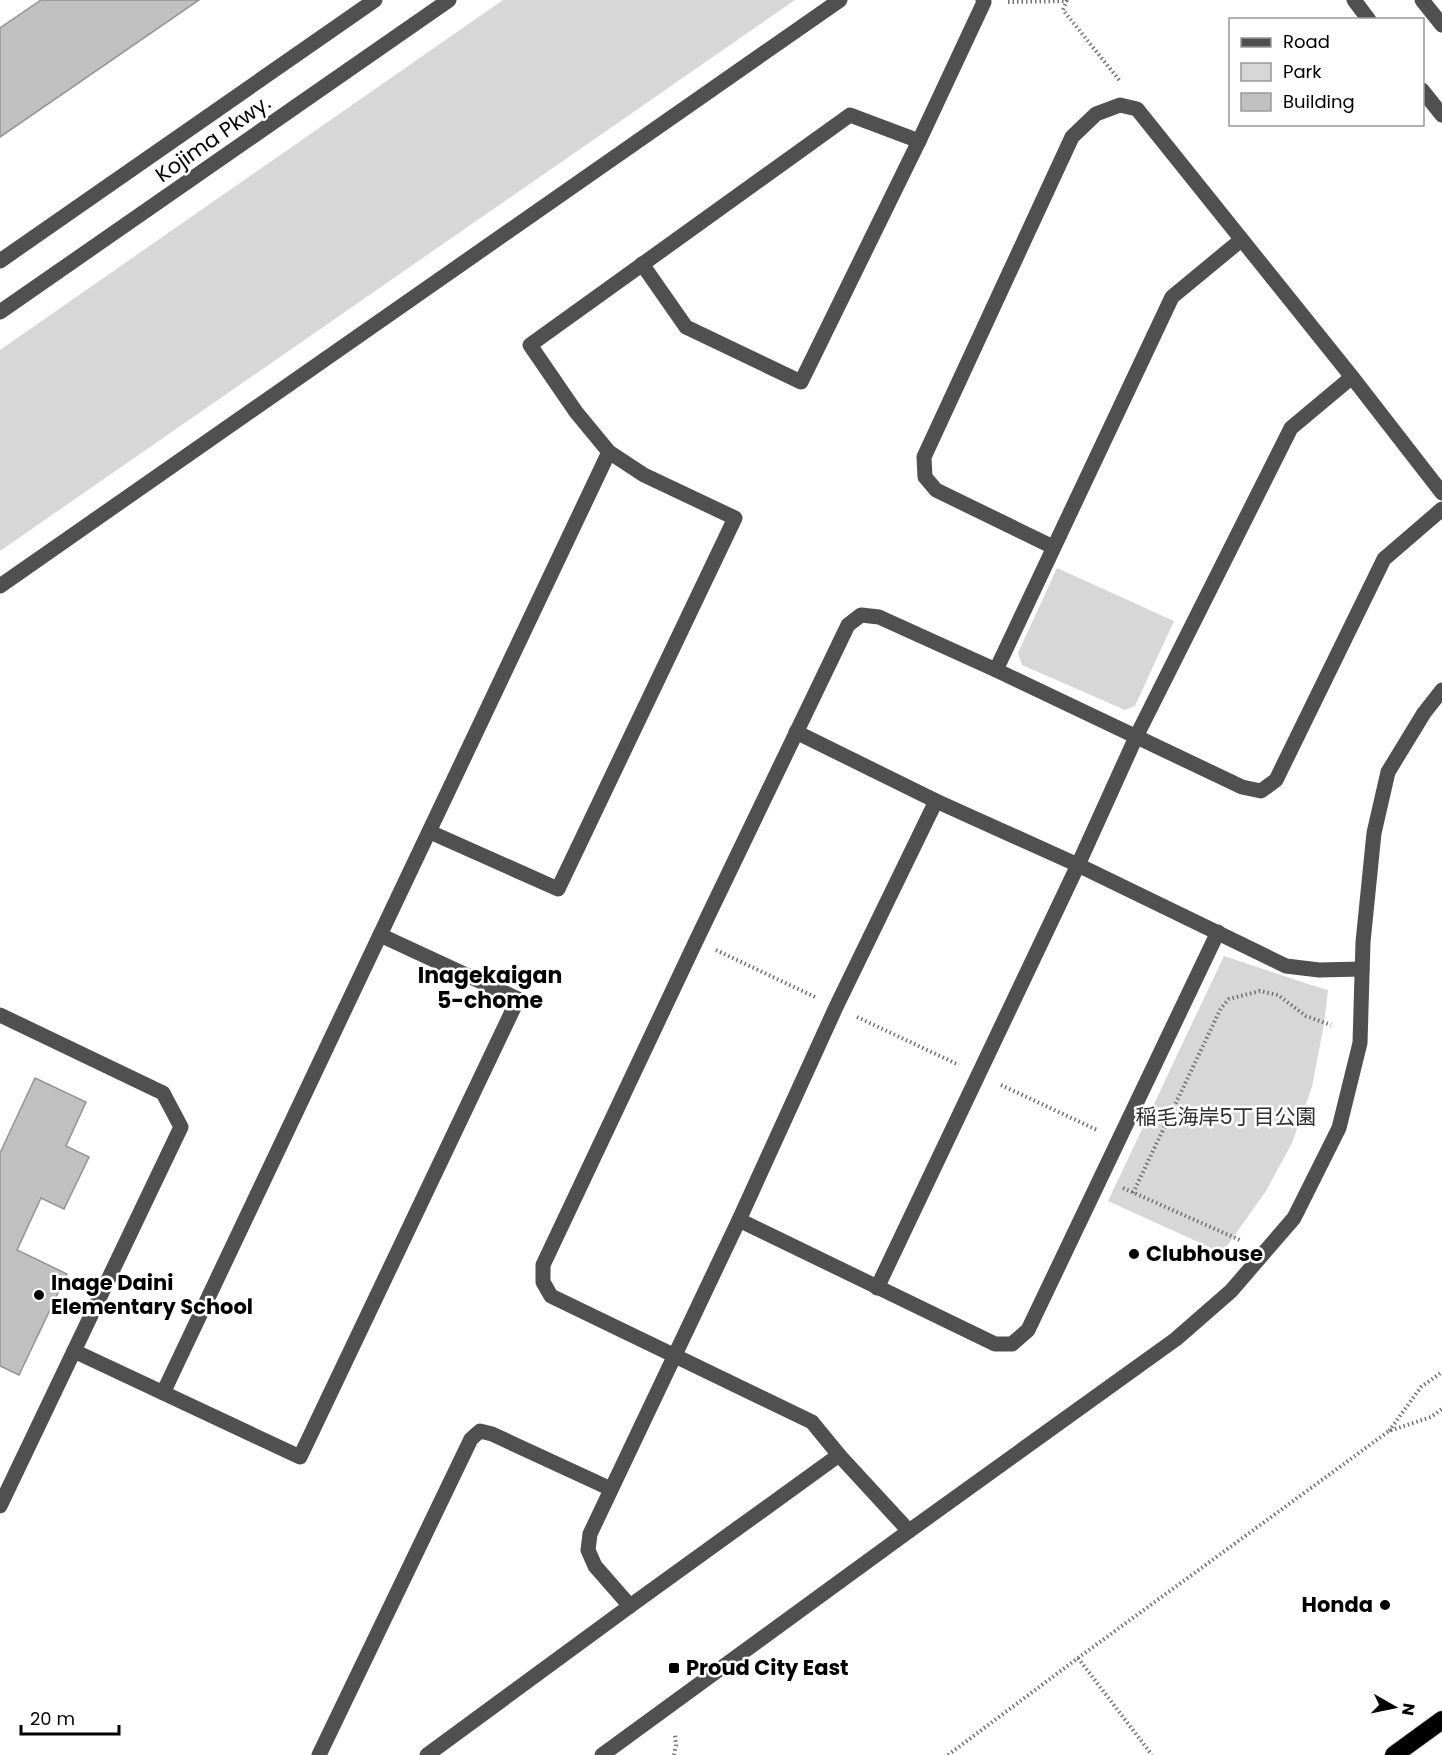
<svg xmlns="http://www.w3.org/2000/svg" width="1442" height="1755" font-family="Poppins,'Noto Sans JP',sans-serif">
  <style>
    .green { fill: #d7d7d7 }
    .building { fill: #c0c0c0; stroke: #949494; stroke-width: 1.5 }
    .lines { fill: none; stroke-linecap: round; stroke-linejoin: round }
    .highway-casing { stroke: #dbdbdb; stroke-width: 20 }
    .path { stroke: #727272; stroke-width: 4; stroke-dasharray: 1.5 3; stroke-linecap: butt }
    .minor { stroke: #505050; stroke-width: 15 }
    .highway { stroke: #000; stroke-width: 18 }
    .poi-dot { fill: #000; stroke: #fff; stroke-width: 2 }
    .labels { text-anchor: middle; stroke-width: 5; stroke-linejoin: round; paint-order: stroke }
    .street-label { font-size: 21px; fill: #000; stroke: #fff }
    .park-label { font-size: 21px; fill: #2e2e2e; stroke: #fff }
    .poi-label { font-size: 21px; font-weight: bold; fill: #000; stroke: #fff; text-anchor: start }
    .neighbourhood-label { font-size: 22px; font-weight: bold; fill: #000; stroke: #fff }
  </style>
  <rect width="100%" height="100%" fill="#fff"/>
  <g class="green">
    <polygon points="503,0 795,0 0,551 0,350"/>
    <polygon points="1057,568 1174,621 1135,706 1125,710 1022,665 1018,653"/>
    <polygon points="1224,956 1311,985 1328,990 1324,1024 1312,1087 1292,1143 1266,1191 1222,1253 1108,1201"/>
  </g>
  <g class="building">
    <polygon points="41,0 199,0 0,137 0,28"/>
    <polygon points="35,1078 86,1102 66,1146 89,1157 64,1209 41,1198 17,1250 67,1274 19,1375 0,1366 0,1153"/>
  </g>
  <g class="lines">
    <g class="highway-casing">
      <polyline id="highway" points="1394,1755 1442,1720"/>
    </g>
    <g class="path">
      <polyline points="1067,0 1063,10 1120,81"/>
      <polyline points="1008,2 1067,1"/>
      <polyline points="716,950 815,997"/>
      <polyline points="857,1017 959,1065"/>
      <polyline points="1001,1085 1097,1130"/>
      <polyline points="1123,1188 1242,1241"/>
      <polyline points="1133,1193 1221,1008 1229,999 1260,991 1278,995 1306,1016 1331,1025"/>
      <polyline points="1389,1431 1421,1387 1442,1372"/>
      <polyline points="1078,1658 1152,1755"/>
      <polyline points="674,1755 676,1745 675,1735"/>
      <polyline points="948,1755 1078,1658 1389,1431 1431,1417 1442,1409"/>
    </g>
    <g class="minor">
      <polyline points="1354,0 1369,20"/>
      <polyline points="1422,0 1442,25"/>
      <polyline points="1422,90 1442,115"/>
      <polyline points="0,261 375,0"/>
      <polyline points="642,264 686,327 801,382 919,141 984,2 983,0"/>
      <polyline points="0,312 449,0"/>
      <polyline points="1053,547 936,490 925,477 924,457 1072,137 1096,114 1120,105 1137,109 1352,377 1442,493"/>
      <polyline points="0,586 840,0"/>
      <polyline points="996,670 1172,297 1241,240"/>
      <polyline points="796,732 936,801 1078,865 1286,966 1319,970 1362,969"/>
      <polyline points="430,832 558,889 735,518 644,475 609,452 576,412 530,345 850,115 919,141"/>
      <polyline points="380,935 609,452"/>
      <polyline points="0,1015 163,1093 181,1127 0,1506"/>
      <polyline points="739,1220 995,1344 1012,1344 1028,1330 1218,932"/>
      <polyline points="877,1288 1078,865 1136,737 1291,428 1352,377"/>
      <polyline points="74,1351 300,1457 518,999 380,935 163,1393"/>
      <polyline points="909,1531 839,1455 812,1422 551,1296 543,1282 543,1265 696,941 848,625 861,615 879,617 996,670 1242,787 1261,791 1276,780 1384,559 1442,509"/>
      <polyline points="630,1606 595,1566 588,1550 590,1534 739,1220 836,1007 936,801"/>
      <polyline points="319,1755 471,1439 480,1431 492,1434 611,1489"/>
      <polyline points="427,1755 630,1606 839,1455"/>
      <polyline points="602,1755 909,1531 1176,1339 1231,1291 1294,1218 1339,1128 1360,1043 1363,942 1374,833 1388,772 1424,713 1442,690"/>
    </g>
    <use href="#highway" class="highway"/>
  </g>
  <g class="poi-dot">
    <circle cx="1134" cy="1254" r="6"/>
    <circle cx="39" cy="1295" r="6"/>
    <circle cx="1385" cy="1605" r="6"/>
    <rect x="668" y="1662" width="12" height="12" rx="3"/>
  </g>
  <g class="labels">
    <g class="street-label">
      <text transform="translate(213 139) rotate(-35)" y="7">Kojima Pkwy.</text>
    </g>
    <g class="park-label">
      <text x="1226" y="1124">稲毛海岸5丁目公園</text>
    </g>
    <g class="poi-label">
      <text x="1146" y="1261">Clubhouse</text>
      <text x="51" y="1290">Inage Daini<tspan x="51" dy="24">Elementary School</tspan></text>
      <text x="1373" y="1612" text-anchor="end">Honda</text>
      <text x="686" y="1675">Proud City East</text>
    </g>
    <g class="neighbourhood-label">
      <text x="490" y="983">Inagekaigan<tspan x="490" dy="25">5-chome</tspan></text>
    </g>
  </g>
  <rect x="1229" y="18" width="195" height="108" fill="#ffffff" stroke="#999999" stroke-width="1.5"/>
  <rect x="1241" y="38" width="30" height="9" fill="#505050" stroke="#999999" stroke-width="1.5"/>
  <text x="1283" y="48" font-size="18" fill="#000000">Road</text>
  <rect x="1241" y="63" width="30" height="18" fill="#d7d7d7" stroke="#999999" stroke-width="1.5"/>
  <text x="1283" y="78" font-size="18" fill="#000000">Park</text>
  <rect x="1241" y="93" width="30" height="18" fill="#c0c0c0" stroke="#999999" stroke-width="1.5"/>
  <text x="1283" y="108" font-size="18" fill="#000000">Building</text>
  <g transform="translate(1394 1707) rotate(99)" stroke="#ffffff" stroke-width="4.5" paint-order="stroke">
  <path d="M0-4.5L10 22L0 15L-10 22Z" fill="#000000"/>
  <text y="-9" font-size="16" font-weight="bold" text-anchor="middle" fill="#000000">N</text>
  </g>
  <path d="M21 1725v9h98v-9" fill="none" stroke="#000000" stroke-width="3"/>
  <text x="30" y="1725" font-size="18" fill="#000000" stroke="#ffffff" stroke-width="4.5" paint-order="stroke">20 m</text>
</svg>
